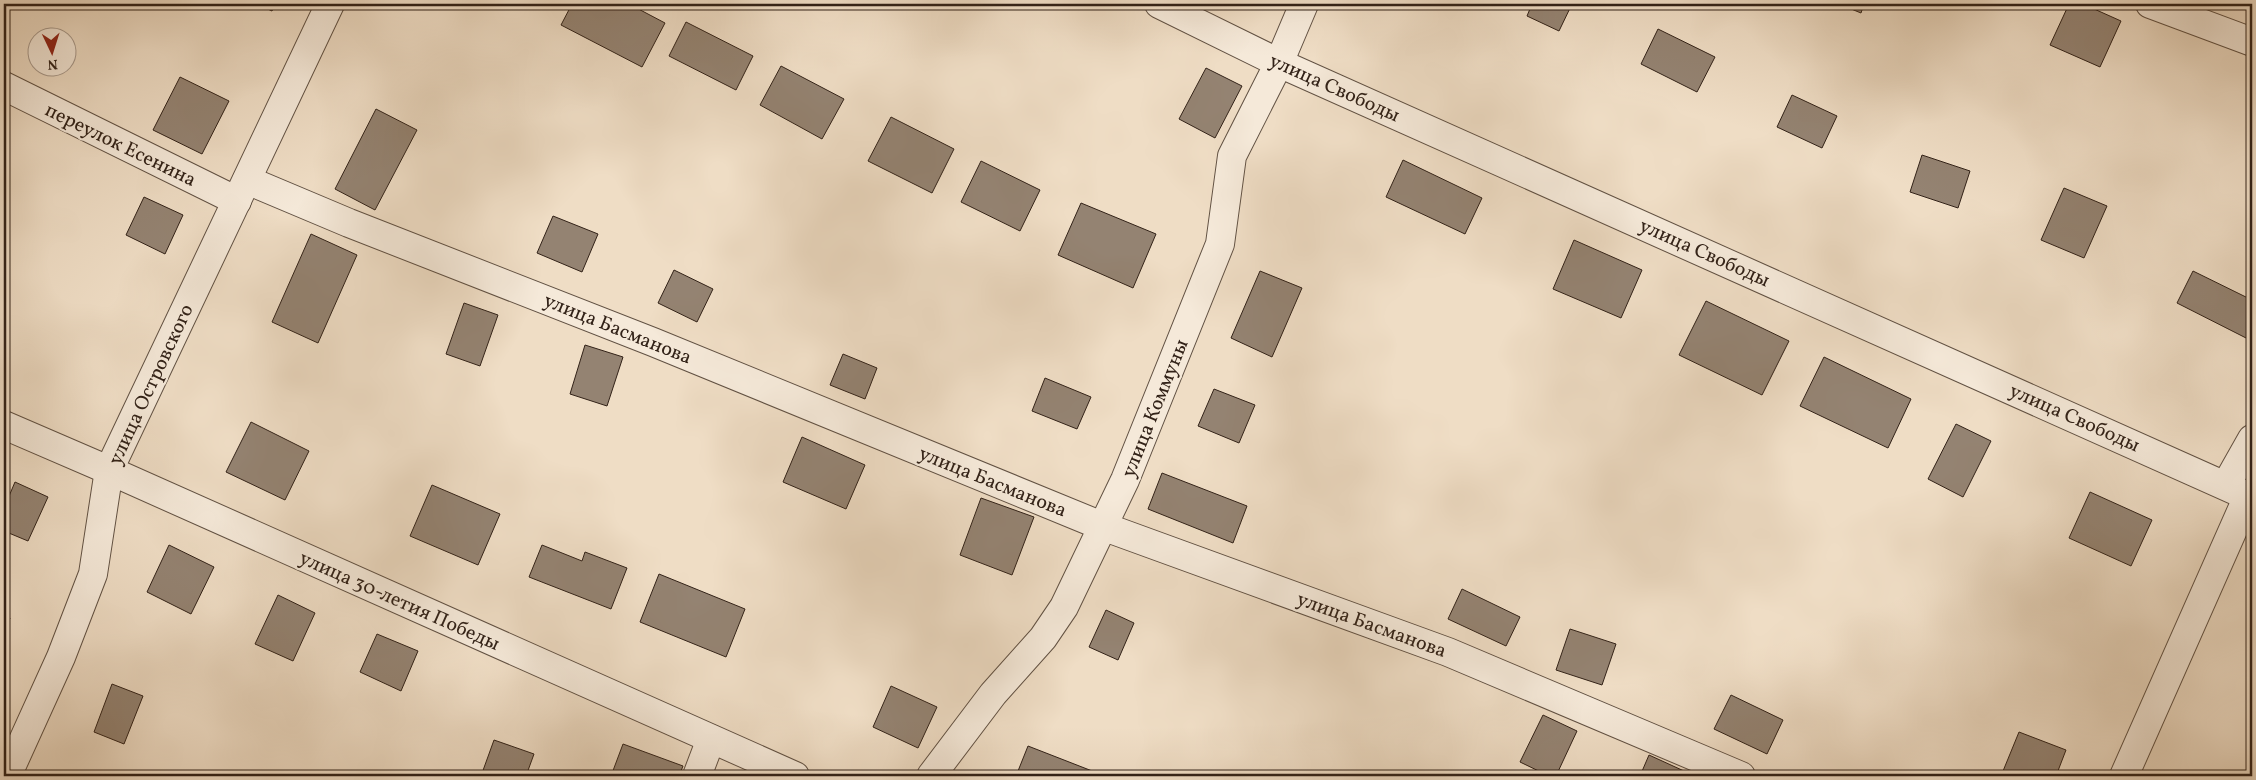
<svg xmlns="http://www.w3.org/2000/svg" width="2256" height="780" font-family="Vollkorn,serif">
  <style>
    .building { fill: #948372; stroke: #322218 }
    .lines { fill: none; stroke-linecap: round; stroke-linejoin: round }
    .minor-casing { stroke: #615143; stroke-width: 30 }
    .minor { stroke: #f5e9d9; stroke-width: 28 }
    .labels { text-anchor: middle; stroke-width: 4.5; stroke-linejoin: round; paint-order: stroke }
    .street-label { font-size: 20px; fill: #322218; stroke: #f5e9d9 }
  </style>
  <rect width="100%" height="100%" fill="#efddc5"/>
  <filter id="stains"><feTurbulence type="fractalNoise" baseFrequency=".004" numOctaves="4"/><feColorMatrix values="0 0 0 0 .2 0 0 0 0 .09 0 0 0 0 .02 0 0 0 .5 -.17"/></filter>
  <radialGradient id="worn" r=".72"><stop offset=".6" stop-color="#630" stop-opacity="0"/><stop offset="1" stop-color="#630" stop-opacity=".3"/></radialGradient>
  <g class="building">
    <polygon points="257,4 275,4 272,11"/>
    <polygon points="572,4 629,4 665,23 642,67 561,25"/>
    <polygon points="1532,4 1572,4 1559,31 1527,16"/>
    <polygon points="1839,4 1864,4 1861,13"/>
    <polygon points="2069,4 2083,4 2121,21 2100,67 2050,45"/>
    <polygon points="686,22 753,56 736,90 669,56"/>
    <polygon points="1658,29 1715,57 1697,92 1641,64"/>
    <polygon points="781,66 844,99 822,139 760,105"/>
    <polygon points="1206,68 1242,86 1215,138 1179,119"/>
    <polygon points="180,77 229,101 202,154 153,130"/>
    <polygon points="1792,95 1837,116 1822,148 1777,127"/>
    <polygon points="376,109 417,130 375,210 335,189"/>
    <polygon points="891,117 954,149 932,193 868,161"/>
    <polygon points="1922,155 1970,171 1958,208 1910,192"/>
    <polygon points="1403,160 1482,198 1465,234 1386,197"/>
    <polygon points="981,161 1040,190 1020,231 961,202"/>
    <polygon points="2064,188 2107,206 2084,258 2041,240"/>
    <polygon points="144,197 183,215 165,254 126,235"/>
    <polygon points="1081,203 1156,234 1133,288 1058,255"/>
    <polygon points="553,216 598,234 582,272 537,253"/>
    <polygon points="311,234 357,255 318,343 272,322"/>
    <polygon points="1574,240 1642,270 1621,318 1553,289"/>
    <polygon points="674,270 713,289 697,322 658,303"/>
    <polygon points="1260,271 1302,288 1272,357 1231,338"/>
    <polygon points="2193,271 2252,300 2252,335 2250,340 2177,303"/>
    <polygon points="1706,301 1789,341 1762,395 1679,355"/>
    <polygon points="464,303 498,315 480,366 446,354"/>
    <polygon points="585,345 623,357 607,406 570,394"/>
    <polygon points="843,354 877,368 865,399 830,385"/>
    <polygon points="1824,357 1911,399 1888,448 1800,406"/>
    <polygon points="1045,378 1091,397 1077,429 1032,411"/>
    <polygon points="1214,389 1255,405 1239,443 1198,426"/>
    <polygon points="251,422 309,451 285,500 226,472"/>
    <polygon points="1956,424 1991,441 1963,497 1928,479"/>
    <polygon points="802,437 865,465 846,509 783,482"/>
    <polygon points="1162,473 1247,506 1233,543 1148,509"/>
    <polygon points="15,482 48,497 28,541 4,531 4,508"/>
    <polygon points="432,485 500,514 478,565 410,536"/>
    <polygon points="2090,492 2152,520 2131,566 2069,538"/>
    <polygon points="981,498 1034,517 1012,575 960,555"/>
    <polygon points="169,545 214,567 191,614 147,592"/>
    <polygon points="542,545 582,561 585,552 627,568 611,609 529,577"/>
    <polygon points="659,574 745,609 726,657 640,622"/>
    <polygon points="1462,589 1520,617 1506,646 1448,619"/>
    <polygon points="278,595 315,613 293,661 255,644"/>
    <polygon points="1106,610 1134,623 1118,660 1089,647"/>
    <polygon points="4,616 10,618 4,635"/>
    <polygon points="1570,629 1616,644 1602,685 1556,670"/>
    <polygon points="377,634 418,651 401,691 360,672"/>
    <polygon points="112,684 143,696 124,744 94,732"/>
    <polygon points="891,686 937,707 918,748 873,727"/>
    <polygon points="1731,695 1783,720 1767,754 1714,729"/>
    <polygon points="1543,715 1577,731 1556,776 1549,776 1520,762"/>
    <polygon points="2019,732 2066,750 2056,776 2001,776"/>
    <polygon points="494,740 534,754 526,776 481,776"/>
    <polygon points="623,744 683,766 679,776 611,776"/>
    <polygon points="1028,746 1105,776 1016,776"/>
    <polygon points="1649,755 1684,771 1682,776 1640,776"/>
  </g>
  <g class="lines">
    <g class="minor-casing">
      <g id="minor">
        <polyline points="1159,4 1279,63 2252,498"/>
        <polyline points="2150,4 2252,42"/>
        <polyline points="4,86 237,201"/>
        <polyline points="247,180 349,223 653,342 1102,526 1448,652 1741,776"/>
        <polyline points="4,425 113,472 795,776"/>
        <polyline points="2226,485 2252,439"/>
        <polyline points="7,776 61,657 93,574 109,470 330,4"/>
        <polyline points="697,776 711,739"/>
        <polyline points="931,776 993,694 1043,638 1064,607 1125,480 1220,244 1232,156 1279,63 1304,4"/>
        <polyline points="2124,776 2248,496"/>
      </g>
    </g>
    <use href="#minor" class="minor"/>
  </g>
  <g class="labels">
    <g class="street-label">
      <text transform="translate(1335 87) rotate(24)" y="7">улица Свободы</text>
      <text transform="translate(121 144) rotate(26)" y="7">переулок Есенина</text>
      <text transform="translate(1705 252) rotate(24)" y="7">улица Свободы</text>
      <text transform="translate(618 328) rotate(22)" y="7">улица Басманова</text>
      <text transform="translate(150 384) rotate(-65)" y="7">улица Островского</text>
      <text transform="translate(1154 408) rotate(-68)" y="7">улица Коммуны</text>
      <text transform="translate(2075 417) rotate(24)" y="7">улица Свободы</text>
      <text transform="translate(993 481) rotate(22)" y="7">улица Басманова</text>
      <text transform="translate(400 600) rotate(24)" y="7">улица 30-летия Победы</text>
      <text transform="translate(1372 624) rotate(20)" y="7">улица Басманова</text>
    </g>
  </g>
  <rect width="2256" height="780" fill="none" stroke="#efddc5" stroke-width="20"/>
  <rect x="5" y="5" width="2246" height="770" fill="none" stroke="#322218" stroke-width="2.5"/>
  <rect x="10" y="10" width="2236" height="760" fill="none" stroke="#322218"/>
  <g transform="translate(52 52) rotate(176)"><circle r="24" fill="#f5e9d9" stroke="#a7998c"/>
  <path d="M0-4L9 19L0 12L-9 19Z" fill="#8f2418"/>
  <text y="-8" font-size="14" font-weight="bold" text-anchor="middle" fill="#322218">N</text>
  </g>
  <rect width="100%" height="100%" filter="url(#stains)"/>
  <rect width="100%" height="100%" fill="url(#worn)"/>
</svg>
